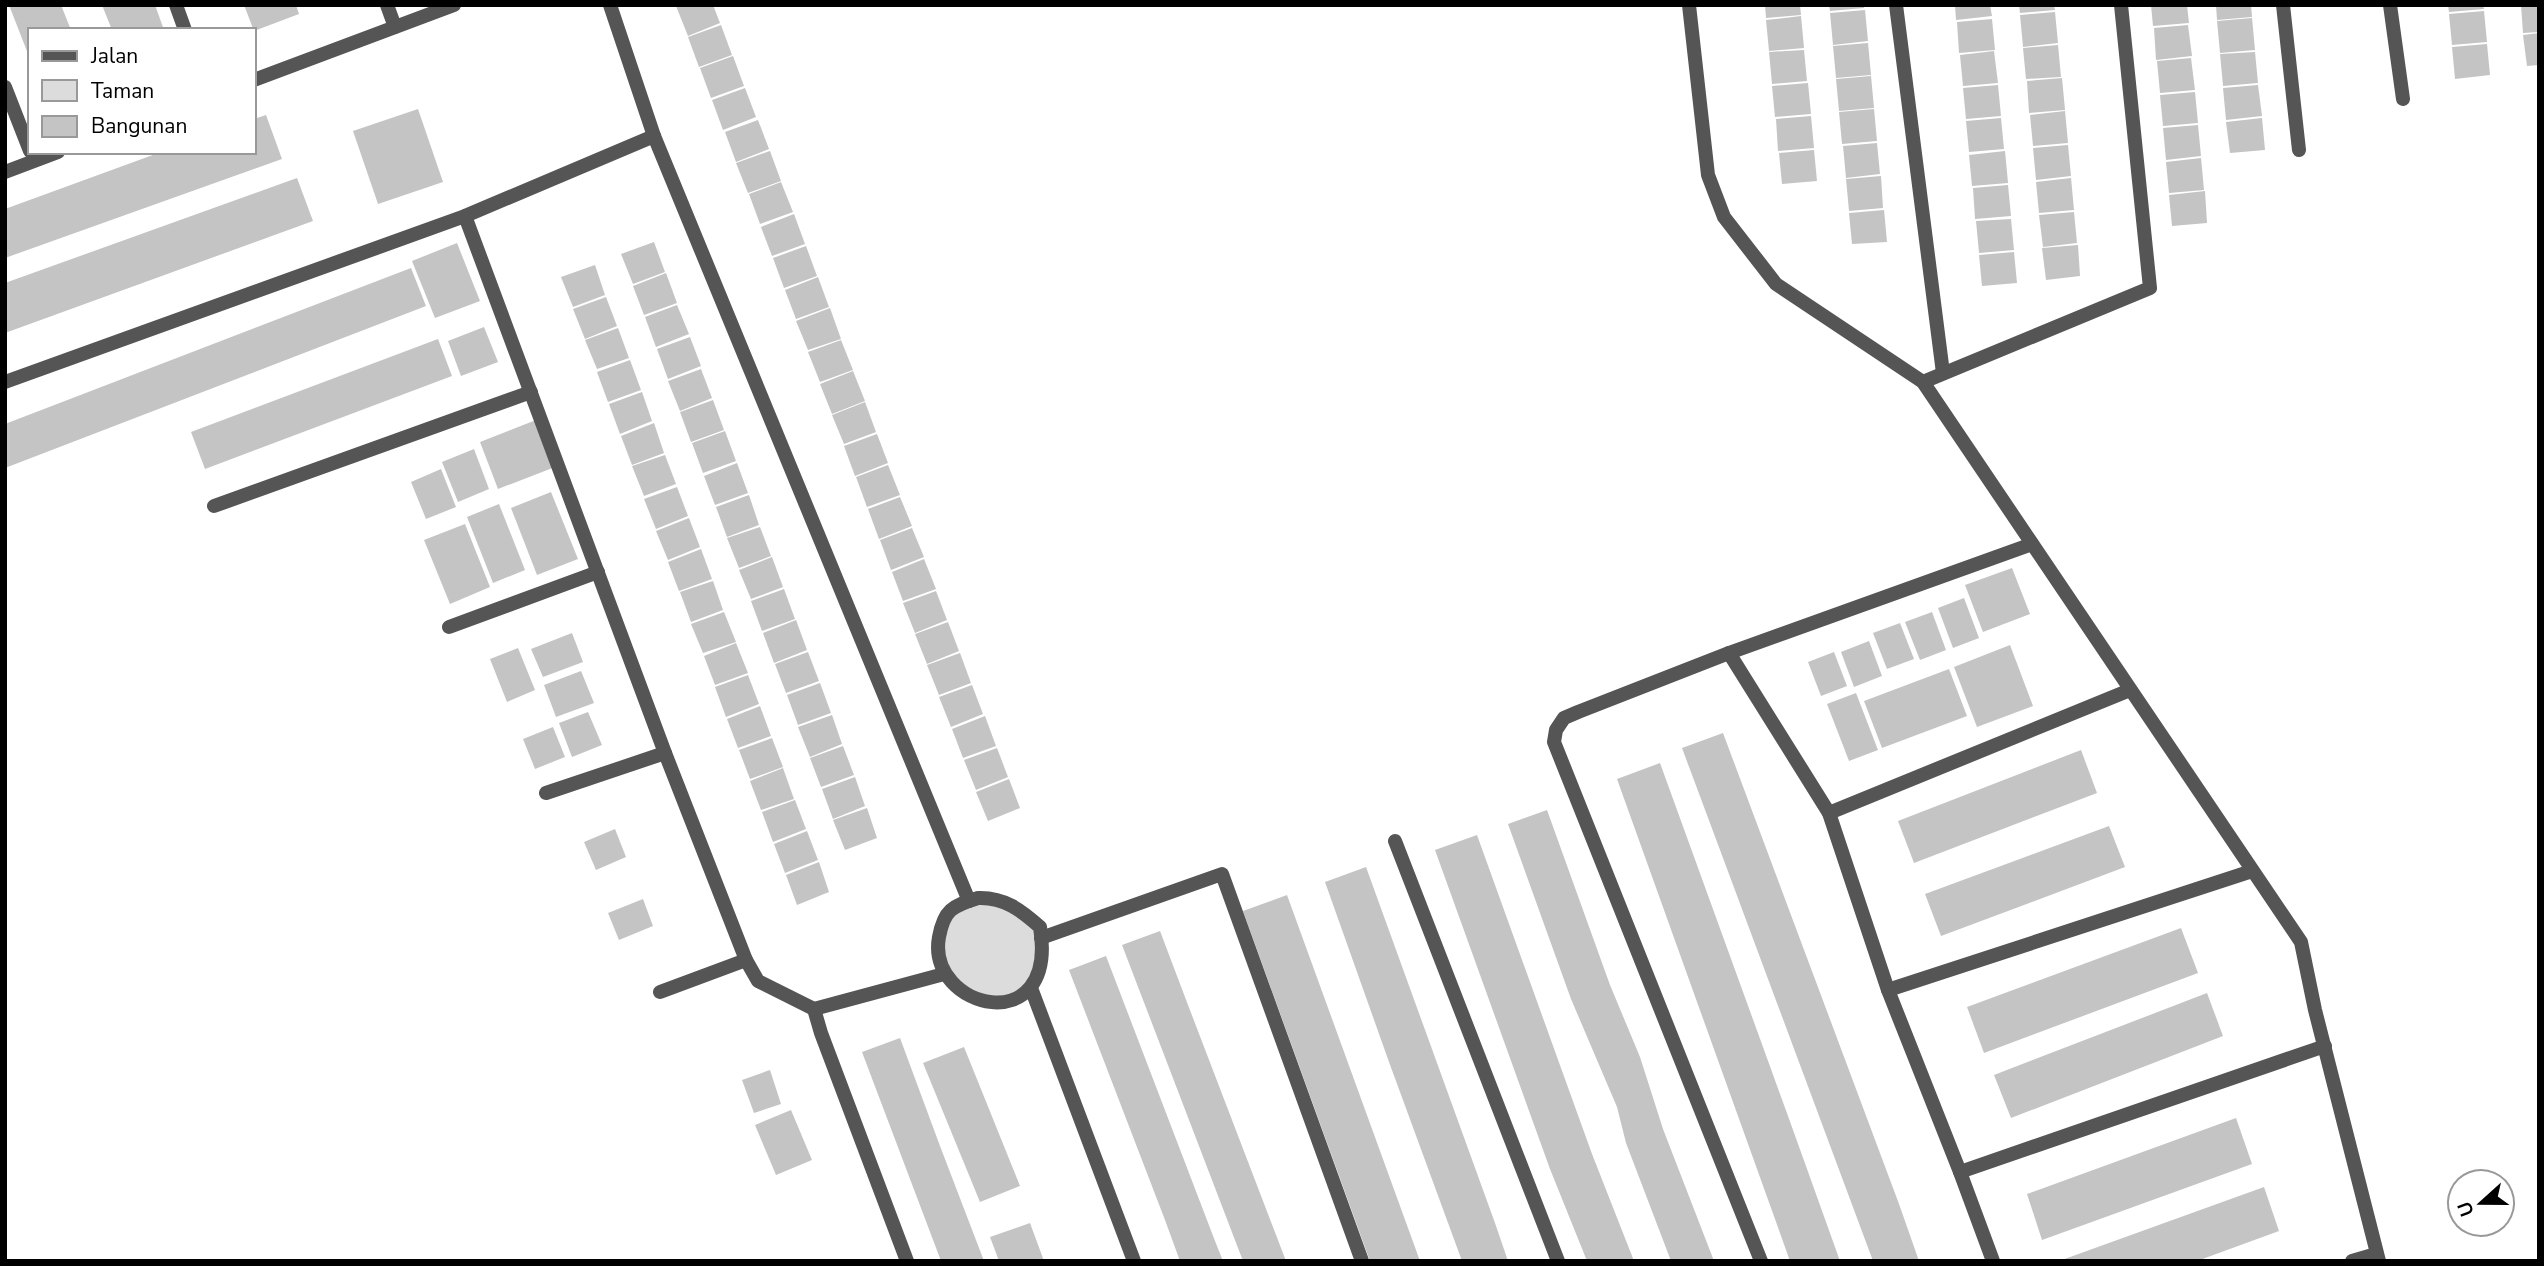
<svg xmlns="http://www.w3.org/2000/svg" width="2544" height="1266" font-family="'Nunito Sans',sans-serif">
  <style>
    .green { fill: #dcdcdc }
    .building { fill: #c4c4c4 }
    .lines { fill: none; stroke-linecap: round; stroke-linejoin: round }
    .street { stroke: #555; stroke-width: 14 }
  </style>
  <rect width="100%" height="100%" fill="#fff"/>
  <polygon class="green" points="988,898 1040,927 1035,984 997,1002 944,974 941,925 952,907"/>
  <g class="building">
    <polygon points="9,5 61,5 71,30 30,30 30,59"/>
    <polygon points="102,5 155,5 164,30 112,30"/>
    <polygon points="244,5 296,5 299,14 254,31"/>
    <polygon points="713,5 720,23 688,36 676,6"/>
    <polygon points="1765,5 1800,5 1801,15 1766,18"/>
    <polygon points="1829,5 1864,5 1864,8 1830,11"/>
    <polygon points="1955,5 1990,5 1992,16 1956,20"/>
    <polygon points="2019,5 2054,5 2055,10 2020,13"/>
    <polygon points="2151,5 2187,5 2189,23 2153,26"/>
    <polygon points="2216,5 2251,5 2252,17 2217,20"/>
    <polygon points="2448,5 2483,5 2484,9 2449,12"/>
    <polygon points="2521,5 2539,5 2539,32 2523,33"/>
    <polygon points="1865,10 1868,41 1833,45 1830,13"/>
    <polygon points="2484,11 2487,42 2452,45 2449,14"/>
    <polygon points="2055,12 2058,43 2023,47 2020,15"/>
    <polygon points="1801,16 1804,48 1769,51 1766,20"/>
    <polygon points="2252,18 2255,50 2220,53 2217,21"/>
    <polygon points="1992,19 1995,50 1959,53 1957,22"/>
    <polygon points="721,25 732,55 699,67 688,37"/>
    <polygon points="2188,25 2192,56 2156,60 2154,28"/>
    <polygon points="2539,33 2539,65 2527,66 2523,35"/>
    <polygon points="1868,43 1871,75 1836,78 1833,46"/>
    <polygon points="2487,44 2490,75 2455,79 2452,47"/>
    <polygon points="2058,45 2061,77 2026,79 2023,48"/>
    <polygon points="1804,50 1807,81 1772,84 1769,52"/>
    <polygon points="1994,51 1998,83 1963,86 1960,55"/>
    <polygon points="2255,52 2258,83 2223,86 2220,54"/>
    <polygon points="733,56 744,86 711,98 700,68"/>
    <polygon points="2191,58 2195,90 2160,93 2157,61"/>
    <polygon points="1871,76 1874,108 1839,111 1836,79"/>
    <polygon points="2062,78 2065,110 2029,113 2027,81"/>
    <polygon points="1808,83 1811,114 1775,117 1772,86"/>
    <polygon points="1998,85 2001,116 1966,119 1963,88"/>
    <polygon points="2258,85 2262,116 2226,120 2223,88"/>
    <polygon points="745,88 756,117 723,130 712,100"/>
    <polygon points="2195,92 2198,123 2163,126 2160,95"/>
    <polygon points="418,109 443,182 378,204 353,131"/>
    <polygon points="1874,109 1877,141 1842,144 1839,112"/>
    <polygon points="2065,111 2068,143 2033,146 2030,115"/>
    <polygon points="266,115 282,159 5,258 5,209 161,152 254,152 254,119"/>
    <polygon points="1811,116 1814,148 1778,151 1776,119"/>
    <polygon points="2001,118 2004,149 1969,152 1966,121"/>
    <polygon points="2262,118 2265,150 2230,153 2226,122"/>
    <polygon points="758,120 769,149 736,162 725,132"/>
    <polygon points="2198,125 2201,156 2166,160 2163,128"/>
    <polygon points="1877,143 1880,174 1846,178 1843,146"/>
    <polygon points="2068,145 2071,176 2036,180 2033,148"/>
    <polygon points="1814,150 1817,181 1782,184 1779,153"/>
    <polygon points="770,151 781,181 748,193 736,163"/>
    <polygon points="2005,151 2008,183 1972,186 1969,155"/>
    <polygon points="2201,158 2204,190 2169,193 2166,162"/>
    <polygon points="1881,176 1883,208 1849,211 1846,179"/>
    <polygon points="297,178 313,221 5,333 5,283"/>
    <polygon points="2071,178 2074,210 2039,213 2036,182"/>
    <polygon points="781,182 793,212 760,224 749,194"/>
    <polygon points="2008,185 2011,216 1975,219 1973,188"/>
    <polygon points="2205,191 2207,223 2172,226 2169,195"/>
    <polygon points="1884,210 1887,242 1852,244 1849,213"/>
    <polygon points="2074,212 2077,243 2043,247 2039,215"/>
    <polygon points="794,214 805,244 772,256 761,227"/>
    <polygon points="2011,219 2014,250 1979,253 1976,221"/>
    <polygon points="654,242 665,272 633,284 621,254"/>
    <polygon points="457,243 480,301 435,318 412,261"/>
    <polygon points="2078,245 2080,276 2046,280 2042,248"/>
    <polygon points="806,246 817,276 784,288 773,258"/>
    <polygon points="2014,252 2017,283 1982,286 1979,255"/>
    <polygon points="595,265 605,295 573,307 561,277"/>
    <polygon points="411,268 426,306 5,468 5,424"/>
    <polygon points="666,273 677,303 644,315 633,286"/>
    <polygon points="818,277 829,307 796,319 785,290"/>
    <polygon points="606,297 617,326 585,339 573,309"/>
    <polygon points="677,305 689,334 656,347 645,317"/>
    <polygon points="830,308 841,339 808,350 796,321"/>
    <polygon points="484,327 498,362 461,376 448,341"/>
    <polygon points="618,328 629,358 597,369 585,340"/>
    <polygon points="690,337 701,366 668,379 657,349"/>
    <polygon points="438,339 452,376 205,469 191,432"/>
    <polygon points="841,340 853,370 820,382 808,352"/>
    <polygon points="630,360 641,390 608,402 597,372"/>
    <polygon points="701,369 712,398 680,411 668,381"/>
    <polygon points="853,371 865,401 832,414 820,384"/>
    <polygon points="642,392 652,421 620,434 609,404"/>
    <polygon points="713,400 724,430 691,442 680,412"/>
    <polygon points="865,402 876,432 844,444 832,415"/>
    <polygon points="536,420 555,467 498,489 480,442"/>
    <polygon points="654,423 664,453 632,465 621,436"/>
    <polygon points="725,431 736,461 703,473 692,443"/>
    <polygon points="877,434 888,463 855,476 844,446"/>
    <polygon points="474,449 489,489 458,502 442,462"/>
    <polygon points="665,455 676,484 644,496 632,466"/>
    <polygon points="737,463 748,493 715,505 704,476"/>
    <polygon points="888,465 900,495 867,507 856,477"/>
    <polygon points="441,469 456,507 426,519 411,482"/>
    <polygon points="677,487 688,516 656,529 644,499"/>
    <polygon points="551,492 578,559 537,575 511,508"/>
    <polygon points="749,495 759,525 727,537 716,507"/>
    <polygon points="900,497 912,526 879,539 868,509"/>
    <polygon points="499,504 525,570 493,583 467,517"/>
    <polygon points="689,518 700,547 668,560 656,531"/>
    <polygon points="465,524 490,587 450,604 424,540"/>
    <polygon points="760,527 771,556 739,568 727,538"/>
    <polygon points="912,528 924,557 891,570 880,540"/>
    <polygon points="701,549 712,579 679,591 668,562"/>
    <polygon points="772,557 783,587 751,599 739,570"/>
    <polygon points="924,559 936,589 903,601 892,572"/>
    <polygon points="2012,568 2030,614 1983,632 1965,585"/>
    <polygon points="713,581 723,610 691,622 680,592"/>
    <polygon points="784,589 795,619 762,631 751,601"/>
    <polygon points="936,591 947,620 915,633 903,603"/>
    <polygon points="1964,598 1979,638 1953,648 1938,608"/>
    <polygon points="724,612 736,642 703,653 691,624"/>
    <polygon points="1932,612 1946,650 1920,660 1905,622"/>
    <polygon points="796,620 807,650 774,663 763,633"/>
    <polygon points="948,622 959,651 927,664 915,634"/>
    <polygon points="1900,623 1914,659 1887,669 1873,633"/>
    <polygon points="572,633 583,662 543,677 531,649"/>
    <polygon points="1869,641 1882,676 1854,687 1841,652"/>
    <polygon points="736,643 748,673 715,685 704,656"/>
    <polygon points="2010,645 2033,706 1977,727 1954,667"/>
    <polygon points="518,648 535,690 507,702 490,659"/>
    <polygon points="808,652 819,681 786,693 775,664"/>
    <polygon points="1834,652 1847,686 1821,696 1808,662"/>
    <polygon points="960,653 971,683 939,695 927,665"/>
    <polygon points="1949,669 1967,716 1882,748 1864,701"/>
    <polygon points="581,671 594,703 556,717 544,685"/>
    <polygon points="748,675 759,704 726,717 715,687"/>
    <polygon points="820,683 831,713 798,725 787,695"/>
    <polygon points="972,685 983,714 951,727 939,697"/>
    <polygon points="1856,693 1878,750 1849,761 1827,704"/>
    <polygon points="760,706 771,736 738,748 727,719"/>
    <polygon points="588,712 602,745 572,757 559,723"/>
    <polygon points="832,715 842,744 810,757 798,727"/>
    <polygon points="985,716 996,746 963,758 952,729"/>
    <polygon points="553,727 565,757 535,769 523,739"/>
    <polygon points="1723,733 1899,1204 1919,1261 1873,1261 1723,858 1682,748"/>
    <polygon points="772,738 783,767 750,779 739,750"/>
    <polygon points="843,746 854,775 821,787 810,758"/>
    <polygon points="997,748 1008,777 976,790 964,760"/>
    <polygon points="2081,750 2097,793 1914,863 1898,821"/>
    <polygon points="1660,763 1788,1116 1840,1261 1790,1261 1785,1247 1617,779"/>
    <polygon points="783,768 794,799 761,810 750,781"/>
    <polygon points="855,777 865,806 833,819 822,789"/>
    <polygon points="1009,779 1020,808 988,821 976,792"/>
    <polygon points="795,800 806,829 773,842 762,812"/>
    <polygon points="867,808 877,838 845,850 833,820"/>
    <polygon points="1547,810 1610,985 1640,1057 1663,1129 1714,1261 1671,1261 1626,1143 1617,1107 1571,999 1508,824"/>
    <polygon points="2109,826 2125,867 1941,936 1925,894"/>
    <polygon points="615,829 626,857 596,870 584,842"/>
    <polygon points="807,831 818,860 785,873 774,844"/>
    <polygon points="1477,835 1592,1154 1634,1261 1587,1261 1550,1169 1435,850"/>
    <polygon points="819,862 829,892 797,905 786,875"/>
    <polygon points="1366,867 1495,1223 1508,1261 1462,1261 1389,1062 1325,882"/>
    <polygon points="1287,895 1420,1261 1370,1261 1243,911"/>
    <polygon points="643,899 653,926 619,940 608,913"/>
    <polygon points="2181,928 2198,973 1984,1053 1967,1007"/>
    <polygon points="1160,931 1188,1005 1286,1261 1243,1261 1122,945"/>
    <polygon points="1106,956 1215,1241 1223,1261 1180,1261 1165,1220 1069,970"/>
    <polygon points="2207,993 2223,1036 2011,1118 1994,1075"/>
    <polygon points="900,1038 940,1146 984,1261 941,1261 862,1052"/>
    <polygon points="964,1047 1020,1186 980,1202 923,1063"/>
    <polygon points="770,1070 781,1104 754,1113 742,1080"/>
    <polygon points="791,1110 812,1160 776,1175 755,1125"/>
    <polygon points="2236,1118 2252,1164 2042,1240 2027,1194"/>
    <polygon points="2264,1187 2279,1231 2197,1261 2059,1261"/>
    <polygon points="1030,1223 1044,1261 999,1261 990,1237"/>
  </g>
  <g class="lines">
    <g class="street">
      <polyline points="176,5 185,30"/>
      <polyline points="387,5 395,27"/>
      <polyline points="610,5 654,136 969,901"/>
      <polyline points="1689,5 1708,175 1724,217 1776,284 1923,382 2301,942 2315,1010 2379,1261"/>
      <polyline points="1896,5 1943,373"/>
      <polyline points="2283,5 2299,150"/>
      <polyline points="2390,5 2403,99"/>
      <polyline points="254,80 454,5"/>
      <polyline points="5,87 30,151"/>
      <polyline points="5,172 58,152"/>
      <polyline points="465,216 665,753 746,960 758,981 814,1009 821,1033 907,1261"/>
      <polyline points="5,382 465,216 654,136"/>
      <polyline points="1923,382 2150,288 2121,5"/>
      <polyline points="214,506 531,392"/>
      <polyline points="449,627 598,572"/>
      <polyline points="1729,653 1829,813 1888,990 1960,1172 1993,1261"/>
      <polyline points="546,793 665,753"/>
      <polyline points="1829,813 2130,690"/>
      <polyline points="1395,841 1558,1261"/>
      <path d="M978 898C1004 897 1021 910 1040 927 1059 1042 926 1009 939 937 944 910 952 906 978 898Z"/>
      <polyline points="1041,938 1222,874 1362,1261"/>
      <polyline points="1031,988 1134,1261"/>
      <polyline points="1888,990 2252,871"/>
      <polyline points="660,992 746,960"/>
      <polyline points="814,1009 944,974"/>
      <polyline points="1960,1172 2325,1046"/>
      <polyline points="1761,1261 1554,742 1556,730 1564,718 1578,712 1729,653 2032,544"/>
      <polyline points="2352,1261 2376,1254"/>
    </g>
  </g>
  <rect width="2544" height="1266" fill="none" stroke="#000000" stroke-width="14"/>
  <rect x="28" y="28" width="228" height="126" fill="#ffffff" stroke="#999999" stroke-width="2"/>
  <rect x="42" y="51" width="35" height="10" fill="#555555" stroke="#999999" stroke-width="2"/>
  <text x="91" y="63" font-size="21" fill="#000000">Jalan</text>
  <rect x="42" y="80" width="35" height="21" fill="#dcdcdc" stroke="#999999" stroke-width="2"/>
  <text x="91" y="98" font-size="21" fill="#000000">Taman</text>
  <rect x="42" y="116" width="35" height="21" fill="#c4c4c4" stroke="#999999" stroke-width="2"/>
  <text x="91" y="133" font-size="21" fill="#000000">Bangunan</text>
  <g transform="translate(2481 1203) rotate(249)"><circle r="33" fill="#ffffff" stroke="#999999" stroke-width="2"/>
  <path d="M0-5L12 26L0 18L-12 26Z" fill="#000000"/>
  <text y="-10" font-size="19" font-weight="bold" text-anchor="middle" fill="#000000">U</text>
  </g>
</svg>
